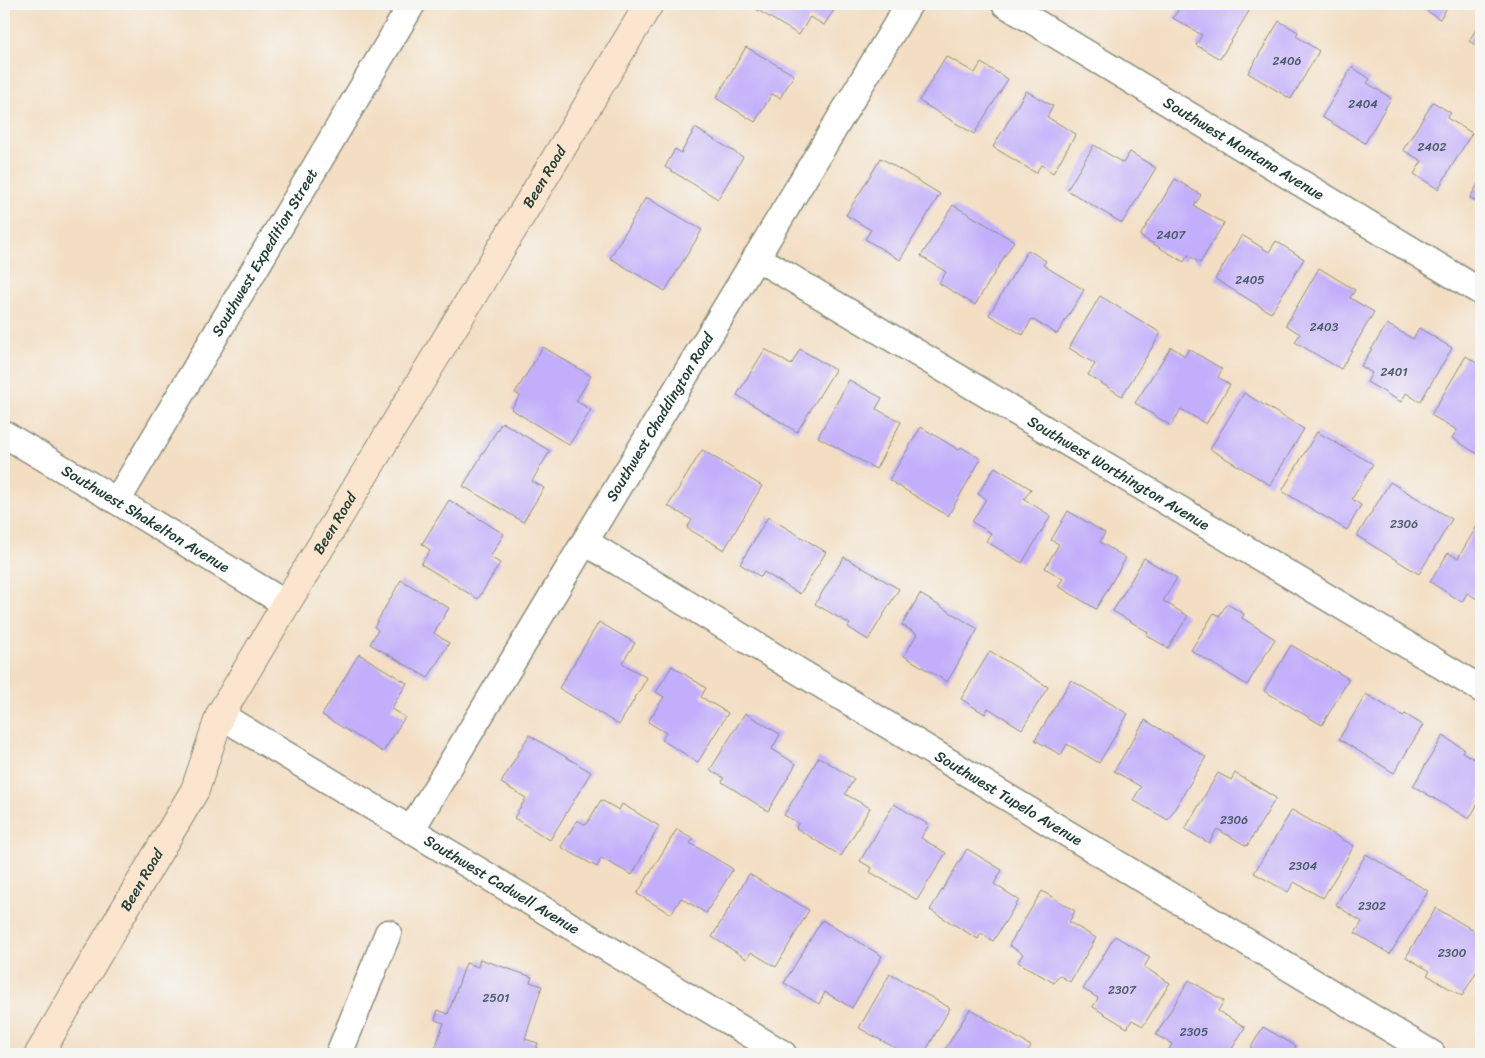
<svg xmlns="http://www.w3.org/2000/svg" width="1485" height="1058" font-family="Sriracha,sans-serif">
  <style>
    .building { fill: #c2aefb }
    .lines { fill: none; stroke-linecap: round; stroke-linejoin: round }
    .street-casing { stroke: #898e7c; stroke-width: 29 }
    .secondary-casing { stroke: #898e7c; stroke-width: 30 }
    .street { stroke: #fff; stroke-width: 26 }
    .secondary { stroke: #fce5cf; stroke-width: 28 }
    .labels { text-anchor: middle; stroke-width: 4; stroke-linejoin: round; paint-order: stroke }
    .number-label { font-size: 12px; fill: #485966 }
    .street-label { font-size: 15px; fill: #1f3d34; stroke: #f6f6f2 }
  </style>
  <rect width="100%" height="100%" fill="#f6f6f2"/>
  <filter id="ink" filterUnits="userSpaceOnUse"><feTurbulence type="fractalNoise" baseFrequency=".02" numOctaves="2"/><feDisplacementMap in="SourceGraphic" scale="10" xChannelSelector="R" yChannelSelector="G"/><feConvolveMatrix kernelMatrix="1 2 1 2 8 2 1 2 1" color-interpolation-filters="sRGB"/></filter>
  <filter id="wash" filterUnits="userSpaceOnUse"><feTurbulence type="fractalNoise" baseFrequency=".0096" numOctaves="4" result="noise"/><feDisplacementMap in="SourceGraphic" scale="20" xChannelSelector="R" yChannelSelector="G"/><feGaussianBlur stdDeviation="1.12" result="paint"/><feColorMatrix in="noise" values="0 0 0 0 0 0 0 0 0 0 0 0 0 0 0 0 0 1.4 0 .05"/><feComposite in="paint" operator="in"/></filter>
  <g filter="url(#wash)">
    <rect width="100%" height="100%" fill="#f3dec3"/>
    <g id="blocks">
      <g class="building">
        <polygon points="752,4 838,4 824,25 810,17 799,35 751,6"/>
        <polygon points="1182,4 1237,4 1249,11 1220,59 1196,45 1202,35 1173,18"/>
        <polygon points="1424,4 1449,4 1440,19 1422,8"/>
        <polygon points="1279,21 1298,32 1296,36 1319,51 1291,99 1248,73"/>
        <polygon points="1481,21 1481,49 1469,41"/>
        <polygon points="746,47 794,75 780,98 772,94 755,122 716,98"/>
        <polygon points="946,56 975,73 981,63 1008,79 974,134 919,101"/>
        <polygon points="1352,67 1370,79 1367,83 1391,98 1365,143 1322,117"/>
        <polygon points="1026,91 1053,106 1047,117 1076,134 1053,173 1041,165 1036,173 993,147"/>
        <polygon points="1433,102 1451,113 1447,118 1472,133 1438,189 1414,174 1422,161 1403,150"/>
        <polygon points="695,128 743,157 718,199 665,167 675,149 681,153"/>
        <polygon points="1094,145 1123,163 1130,152 1156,168 1122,223 1067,190"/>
        <polygon points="881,158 940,194 900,260 865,239 871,230 846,215"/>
        <polygon points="1481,178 1481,204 1470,198"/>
        <polygon points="1175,179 1201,195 1194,206 1224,223 1200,263 1188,255 1184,262 1140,236"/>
        <polygon points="646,197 702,230 665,291 610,258"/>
        <polygon points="953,205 1014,241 975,305 939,283 946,272 921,256"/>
        <polygon points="1242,235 1269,252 1276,241 1304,259 1271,313 1215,279"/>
        <polygon points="1028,250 1046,261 1043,265 1084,290 1057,334 1032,319 1023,335 989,315"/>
        <polygon points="1319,268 1355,290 1350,298 1374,312 1341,369 1295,342 1300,334 1286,325"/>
        <polygon points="1100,296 1161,333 1122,396 1088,375 1095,364 1069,348"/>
        <polygon points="1387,324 1413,339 1419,328 1452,348 1420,402 1406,393 1401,402 1367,382 1372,373 1361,366"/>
        <polygon points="543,347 591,376 576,401 591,410 569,445 511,409 520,396 515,393"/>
        <polygon points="1171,347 1185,356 1189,349 1222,369 1218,377 1230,385 1206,424 1181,409 1171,426 1135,403"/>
        <polygon points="765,349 791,365 800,349 835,370 797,432 737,395"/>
        <polygon points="1466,356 1481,366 1481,456 1452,438 1457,430 1431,415"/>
        <polygon points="849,380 882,398 876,409 901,422 876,469 818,437"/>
        <polygon points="1244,393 1304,429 1270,485 1210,449"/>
        <polygon points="502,422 550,451 532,481 544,488 523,522 463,486"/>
        <polygon points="921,427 959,450 961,447 981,459 948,516 889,480"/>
        <polygon points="1317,432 1373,464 1352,499 1361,505 1347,530 1282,491"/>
        <polygon points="702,450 762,486 724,550 687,528 692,520 668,506"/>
        <polygon points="995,467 1031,489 1024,499 1051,516 1022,563 986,541 991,533 972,522 986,499 978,494"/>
        <polygon points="1390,482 1452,519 1419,574 1357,536"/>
        <polygon points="449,500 504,534 490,557 500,563 478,599 421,564 430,550 422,544"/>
        <polygon points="1068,511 1105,533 1100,542 1126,558 1096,609 1058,586 1063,579 1045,568 1059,544 1051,540"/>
        <polygon points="768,517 826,552 800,594 764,572 761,577 740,564"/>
        <polygon points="1477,526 1481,529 1481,601 1467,593 1462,602 1430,582 1448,553 1458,558"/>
        <polygon points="844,557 899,589 868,640 848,627 850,624 815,604"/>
        <polygon points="1144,558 1177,578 1163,601 1188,616 1168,648 1146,635 1148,632 1113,611"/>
        <polygon points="401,580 449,608 434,633 449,643 428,678 370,644 378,630 374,627"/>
        <polygon points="920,594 978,629 947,682 904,656 917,634 902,625"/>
        <polygon points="1227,604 1244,614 1242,618 1275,639 1247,685 1191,650 1214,613 1219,616"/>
        <polygon points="599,622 635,643 622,663 647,678 619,725 559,688"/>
        <polygon points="1291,645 1349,679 1322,725 1264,691"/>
        <polygon points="990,651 1048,687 1022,729 988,708 985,714 961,699"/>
        <polygon points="359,654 407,683 391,709 405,717 383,752 322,715"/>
        <polygon points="672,666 706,688 701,697 728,713 698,762 662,740 666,733 648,722 664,697 656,692"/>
        <polygon points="1071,680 1128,714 1099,763 1067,744 1061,755 1035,740"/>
        <polygon points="1366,694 1403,716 1405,714 1423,725 1394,773 1339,739"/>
        <polygon points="745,713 780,734 772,749 796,764 768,811 722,782 724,778 710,770"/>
        <polygon points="1145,720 1206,757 1168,820 1133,800 1141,787 1114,771"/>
        <polygon points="529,735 591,772 550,840 514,818 526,798 501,783"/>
        <polygon points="1443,736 1464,749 1462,752 1481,763 1481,798 1469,819 1413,786"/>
        <polygon points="819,757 854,779 845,794 870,808 841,856 796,828 798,823 784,815"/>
        <polygon points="1218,773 1231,780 1235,773 1276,798 1247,846 1217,829 1209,843 1185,829"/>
        <polygon points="601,800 619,810 622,804 659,826 632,875 601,858 597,867 561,847 577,820 586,825"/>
        <polygon points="894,804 929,825 921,838 946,853 917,900 870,872 872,868 860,861"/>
        <polygon points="1292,810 1354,846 1323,898 1294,882 1288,892 1254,873"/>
        <polygon points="677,829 694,839 690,843 733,869 706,913 681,898 671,914 637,894"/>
        <polygon points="967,849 1002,870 994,884 1019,900 993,941 981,933 978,939 930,910"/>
        <polygon points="1366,854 1428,891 1390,954 1355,933 1362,922 1336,905"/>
        <polygon points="749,874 809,910 776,967 751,952 747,959 712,937"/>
        <polygon points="1042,891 1075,911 1069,922 1096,938 1070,982 1059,975 1054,983 1018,962 1023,954 1009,945"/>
        <polygon points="1436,908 1481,935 1481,964 1462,996 1427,975 1430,971 1406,957"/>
        <polygon points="822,920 882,956 852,1008 825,992 819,1004 784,983"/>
        <polygon points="1115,936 1150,957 1144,967 1170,983 1143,1026 1132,1020 1127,1028 1093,1007 1098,998 1083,989"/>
        <polygon points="480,959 532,977 530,982 542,986 525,1039 538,1043 534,1054 521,1050 520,1054 433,1054 444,1023 435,1020 438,1010 448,1014 466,963 478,967"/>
        <polygon points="890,974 950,1008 924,1054 906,1054 859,1028"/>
        <polygon points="1189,980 1224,1001 1218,1011 1245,1027 1229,1054 1174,1054 1168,1051 1172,1044 1156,1035"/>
        <polygon points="970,1009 1031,1046 1026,1054 942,1054"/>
        <polygon points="1263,1027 1296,1046 1293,1052 1297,1054 1247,1054"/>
      </g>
    </g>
  </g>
  <g filter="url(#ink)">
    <use href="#blocks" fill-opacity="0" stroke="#898e7c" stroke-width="1"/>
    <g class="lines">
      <g class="street-casing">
        <g id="street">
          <path id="s1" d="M1005 4 1481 292"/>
          <path id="s2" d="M756 257 1481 689"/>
          <path id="s3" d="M4 434 117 501 286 604"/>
          <path id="s4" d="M117 501 412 4"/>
          <path id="s5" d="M585 542 1432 1054"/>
          <path id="s6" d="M220 715 783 1054"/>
          <path id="s7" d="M411 830 909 4"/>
          <polyline points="339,1054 388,933"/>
        </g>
      </g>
      <g class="secondary-casing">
        <g id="secondary">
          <path id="s8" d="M39 1054 195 790 220 715 286 604 649 4"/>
        </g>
      </g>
      <use href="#street" class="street"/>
      <use href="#secondary" class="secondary"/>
    </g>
  </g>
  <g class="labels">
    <g class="number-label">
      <text x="1287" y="65">2406</text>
      <text x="1363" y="108">2404</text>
      <text x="1432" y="151">2402</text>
      <text x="1171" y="239">2407</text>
      <text x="1250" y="284">2405</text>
      <text x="1324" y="331">2403</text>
      <text x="1394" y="376">2401</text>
      <text x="1404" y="528">2306</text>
      <text x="1234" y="824">2306</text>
      <text x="1303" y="870">2304</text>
      <text x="1372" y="910">2302</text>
      <text x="1452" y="957">2300</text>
      <text x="1122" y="994">2307</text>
      <text x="496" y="1002">2501</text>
      <text x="1194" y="1036">2305</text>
    </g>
    <g class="street-label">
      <text dy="5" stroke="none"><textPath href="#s1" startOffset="279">Southwest Montana Avenue</textPath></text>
      <text dy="5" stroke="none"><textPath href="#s8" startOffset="1014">Been Road</textPath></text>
      <text dy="5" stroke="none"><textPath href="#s4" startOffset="289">Southwest Expedition Street</textPath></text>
      <text dy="5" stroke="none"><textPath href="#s7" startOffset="482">Southwest Chaddington Road</textPath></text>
      <text dy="5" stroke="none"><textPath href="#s2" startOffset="422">Southwest Worthington Avenue</textPath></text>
      <text dy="5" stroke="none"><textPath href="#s3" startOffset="165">Southwest Shakelton Avenue</textPath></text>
      <text dy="5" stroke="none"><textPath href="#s8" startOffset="609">Been Road</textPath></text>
      <text dy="5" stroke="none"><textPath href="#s5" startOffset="495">Southwest Tupelo Avenue</textPath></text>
      <text dy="5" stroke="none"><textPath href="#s8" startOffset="202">Been Road</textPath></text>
      <text dy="5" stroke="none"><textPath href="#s6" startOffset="329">Southwest Cadwell Avenue</textPath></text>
    </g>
  </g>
  <rect width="1485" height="1058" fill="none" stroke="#f6f6f2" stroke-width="20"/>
</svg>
